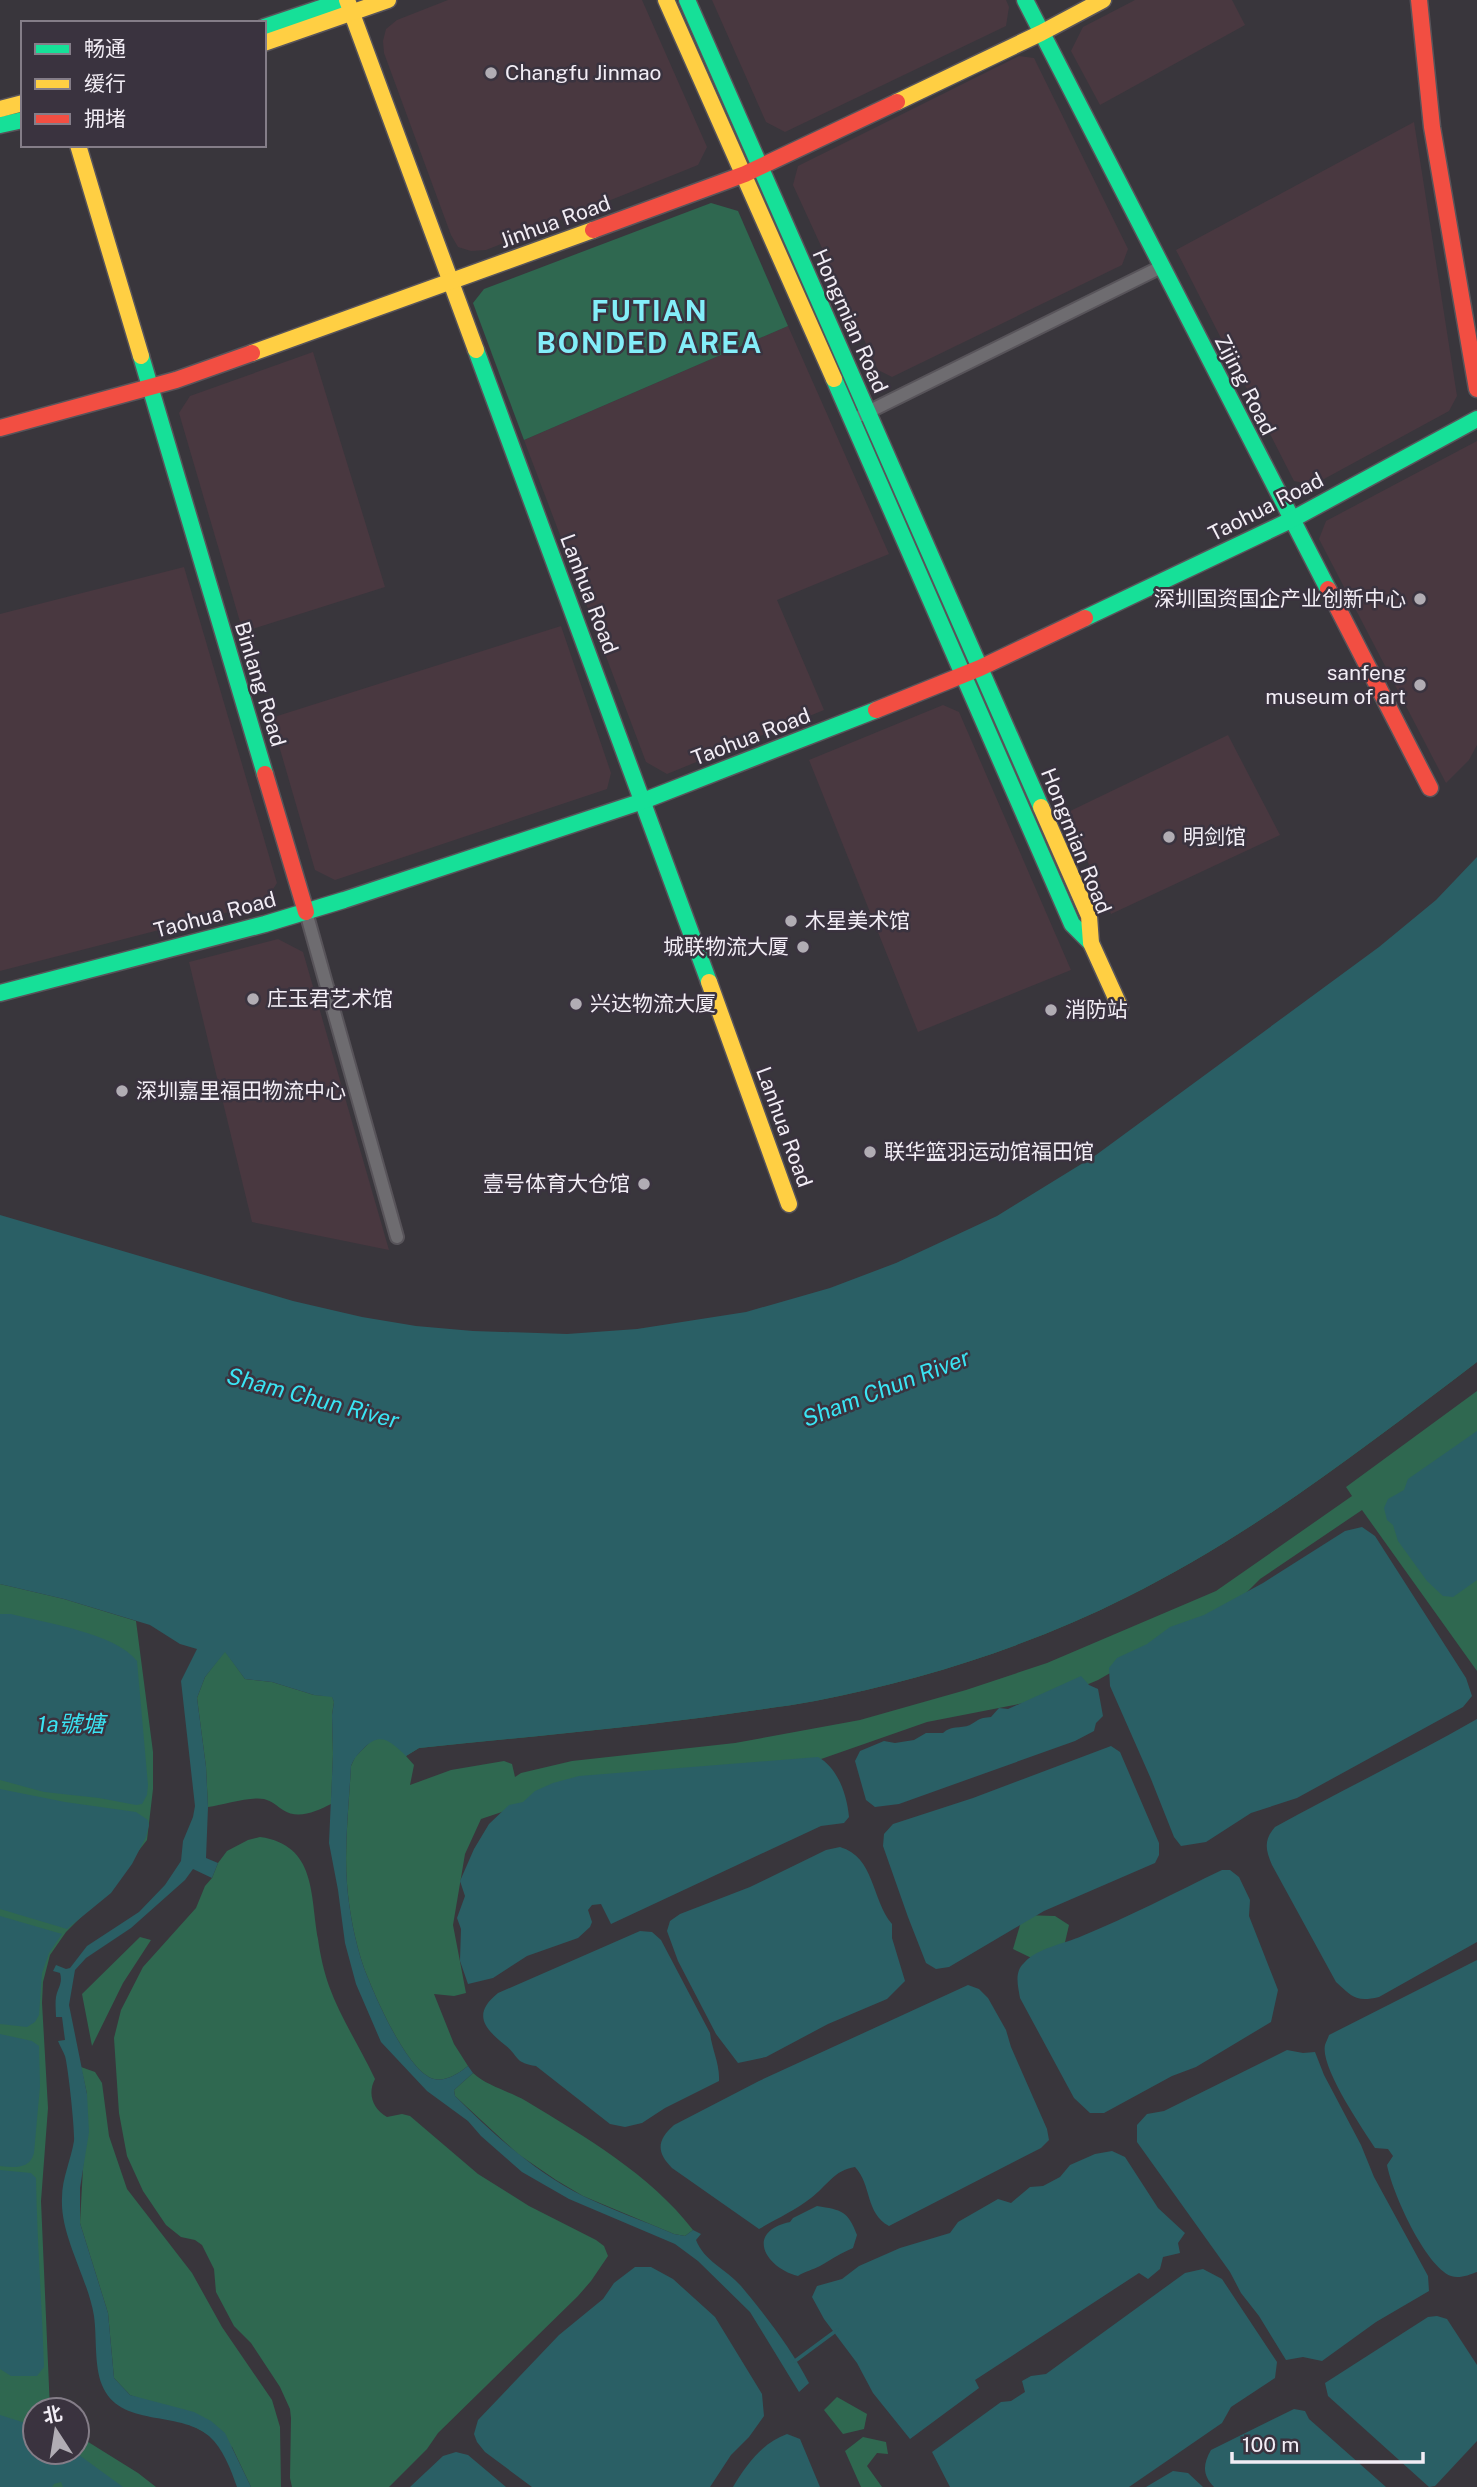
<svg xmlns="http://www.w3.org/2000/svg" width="1477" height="2487" font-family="'Public Sans','Noto Sans SC',sans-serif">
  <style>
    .commercial { fill: #493840 }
    .green { fill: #2f6850 }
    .water { fill: #2a5f65 }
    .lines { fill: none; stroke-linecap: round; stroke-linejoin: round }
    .stream { stroke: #2a5f65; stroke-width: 3.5 }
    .street-casing { stroke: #58545a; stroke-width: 16 }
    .fast-casing { stroke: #58545a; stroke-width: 19 }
    .slow-casing { stroke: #58545a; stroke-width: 19 }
    .jam-casing { stroke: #58545a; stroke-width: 19 }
    .street { stroke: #6e6c70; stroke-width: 12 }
    .fast { stroke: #16e098; stroke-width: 16 }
    .slow { stroke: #ffcf43; stroke-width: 16 }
    .jam { stroke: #f24e42; stroke-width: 16 }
    .poi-dot { fill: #b1adb4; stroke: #3a333f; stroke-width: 2.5 }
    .labels { text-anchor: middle; stroke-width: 5; stroke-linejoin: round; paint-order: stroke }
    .poi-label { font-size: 21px; fill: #f2edf5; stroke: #3a333f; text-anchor: start }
    .street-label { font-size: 21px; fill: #f2edf5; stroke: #3a333f }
    .water-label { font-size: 23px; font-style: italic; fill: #3ae4f3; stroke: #3a333f }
    .district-label { font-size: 28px; font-weight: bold; letter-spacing: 2px; fill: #83eef9; stroke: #3a333f }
  </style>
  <rect width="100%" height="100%" fill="#39363c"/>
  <g class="commercial">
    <polygon points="448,0 642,0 707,147 698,165 486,250 471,251 458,247 451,235 384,53 383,41 386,29 397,20"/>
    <polygon points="712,0 1006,0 1009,7 1006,26 785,132 766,122"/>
    <polygon points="1135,0 1232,0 1245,25 1100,105 1071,51 1083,27"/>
    <polygon points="1019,56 1034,58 1128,249 1122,265 892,377 878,370 793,185 798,166"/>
    <polygon points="1414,122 1457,396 1449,411 1313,485 1294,481 1176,250"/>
    <polygon points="788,326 889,554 777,600 824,710 667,774 646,762 524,440"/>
    <polygon points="313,352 385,587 243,632 179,413 190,396"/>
    <polygon points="1477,441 1477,745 1469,760 1446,783 1319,539 1326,521"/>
    <polygon points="184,567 277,883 264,903 0,971 0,614"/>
    <polygon points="561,626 611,773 607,789 335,880 315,870 271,718"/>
    <polygon points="943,705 959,712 1071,970 918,1032 809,760"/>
    <polygon points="1228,735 1280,835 1111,914 1066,813"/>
    <polygon points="278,939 303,952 389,1250 252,1222 189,962"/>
  </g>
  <g class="green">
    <polygon points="711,203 738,211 788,326 524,440 473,303 484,289"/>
    <path d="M1477 1362C1365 1447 1254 1534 1127 1597 1030 1646 922 1680 815 1701 789 1706 761 1709 735 1713 630 1728 524 1737 419 1748L406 1756 414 1765 410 1785 451 1770 504 1761 512 1764 515 1777 521 1773 572 1761 735 1743 860 1720 966 1690 1047 1663 1216 1591 1352 1496 1346 1487 1477 1391V1671L1362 1510 1260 1579 1224 1615 1124 1665 1098 1680 1060 1696 927 1722 804 1765 541 1799 481 1819 465 1854 453 1925 466 1993 454 1996 434 1994 454 2044 468 2066C459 2073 446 2082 434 2079 407 2072 374 1994 364 1968 355 1942 349 1911 347 1884 344 1846 349 1804 351 1766L355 1757 371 1741Z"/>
    <polygon points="0,1584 64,1599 136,1621 153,1752 153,1789 147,1840 108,1890 66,1932 50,1955 43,1982 42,2003 48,2108 41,2201 50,2410 35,2410 35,2452 77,2452 77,2435 138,2473 156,2487 0,2487"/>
    <path d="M225 1651 245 1679 272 1682 314 1695 332 1696 334 1702 332 1715 333 1754 331 1804C317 1811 298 1820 283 1810 277 1806 272 1801 264 1799 250 1796 223 1805 208 1807L206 1767 197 1698 205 1677Z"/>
    <path d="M260 1837C317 1845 310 1896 318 1939 320 1954 324 1972 329 1986 341 2019 360 2047 375 2079 367 2094 373 2109 387 2117L402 2114 410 2116 478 2174 529 2206 596 2240 604 2246 608 2256 591 2281 578 2296 438 2433 427 2449 389 2487H292L290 2478 291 2418 290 2409 280 2387 251 2343 234 2326 216 2292 214 2269 202 2245 195 2240 181 2237 166 2225 143 2191 127 2156 119 2113 114 2038 121 2010 143 1967 196 1908 205 1886 212 1878 218 1863 227 1851 248 1840Z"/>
    <polygon points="1023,1915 1055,1916 1069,1925 1063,1951 1044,1964 1013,1949"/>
    <polygon points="140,1937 151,1940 123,1983 92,2046 82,1994"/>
    <polygon points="81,2067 95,2072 102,2083 109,2136 127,2189 192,2273 222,2327 272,2400 280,2427 281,2487 251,2487 232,2447 144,2400 130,2395 114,2378 108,2313 80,2223 87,2094"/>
    <path d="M473 2073C487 2086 509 2091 526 2101 585 2137 650 2174 693 2230L685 2236 674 2234 583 2196 556 2180 518 2154 455 2096 454 2090Z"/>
    <polygon points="837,2397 867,2414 864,2429 843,2434 824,2410"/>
    <polygon points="863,2437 886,2442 888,2454 877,2453 867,2466 882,2487 861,2487 845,2451"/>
  </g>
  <g class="water">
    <path d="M1477 857V1362C1365 1447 1254 1534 1127 1597 1030 1646 922 1680 815 1701 789 1706 761 1709 735 1713 630 1728 524 1737 419 1748L406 1756C391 1742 381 1731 364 1748 358 1754 354 1758 351 1766 349 1804 344 1846 347 1884 349 1911 355 1942 364 1968 374 1994 407 2072 434 2079 446 2082 459 2073 468 2066L473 2073 454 2090 455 2096C493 2134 535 2172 583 2196 612 2210 644 2221 674 2234L685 2236 693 2230 701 2234 696 2240C704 2261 726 2269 741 2286 766 2316 791 2348 809 2383L799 2392 750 2312 698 2261 675 2244 569 2199 522 2172 481 2136 468 2121 427 2091 381 2042 356 1984 345 1943 338 1890 329 1843 333 1754 332 1715 334 1702 332 1697 314 1695 272 1682 245 1679 225 1652 205 1677 197 1698 206 1767 208 1807 206 1858 218 1863 212 1878 193 1869 185 1880 131 1928 86 1958 75 1970 69 2005 87 2094 89 2132 80 2188V2223L108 2313 114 2378 130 2395 194 2412 211 2421 225 2433 251 2487H237C231 2470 223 2448 209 2436 179 2410 119 2428 102 2385 94 2365 97 2338 94 2316 88 2278 60 2236 62 2198 62 2178 71 2160 74 2141 75 2130 68 2066 65 2056 63 2051 60 2046 58 2041L65 2040 62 2017H56C56 2011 55 2004 56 1997 58 1987 63 1983 60 1973L53 1971 56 1965 66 1969 70 1968 87 1946 139 1912 165 1885 181 1861 183 1841 193 1817 195 1806 181 1681 197 1649 180 1644 150 1625 64 1599 0 1584V1215L293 1301 362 1317 416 1326 473 1331 567 1334 637 1329 746 1312 830 1288 896 1263 997 1216 1096 1155 1379 947 1436 900Z"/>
    <polygon points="1477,1431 1477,1580 1453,1597 1443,1596 1427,1581 1398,1541 1393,1525 1387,1520 1384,1508 1388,1499 1404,1490 1408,1479"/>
    <polygon points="1362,1527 1375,1536 1466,1678 1472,1696 1463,1707 1297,1798 1251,1813 1206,1842 1181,1846 1174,1837 1151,1779 1110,1686 1109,1668 1117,1658 1147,1644 1170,1627 1204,1615 1263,1583 1345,1531"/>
    <path d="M0 1614H11C46 1623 115 1633 137 1661L148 1785 147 1795 142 1804 136 1805 99 1798 44 1792 0 1780Z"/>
    <path d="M1081 1676 1089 1685 1098 1689 1103 1716 1096 1723 1094 1731 1075 1741 899 1804 875 1807 866 1800 855 1761 860 1751 884 1741 895 1743 914 1740 926 1733H943C951 1725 960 1729 970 1725 979 1720 978 1718 991 1717L999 1708 1008 1709Z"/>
    <path d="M1477 1719V1942L1379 1997C1357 2002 1353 1998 1336 1982L1272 1865C1265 1849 1264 1840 1275 1827 1342 1790 1411 1757 1477 1719Z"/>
    <polygon points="1111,1746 1120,1752 1159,1843 1159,1855 1155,1863 1044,1911 949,1967 936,1969 926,1963 908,1917 883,1846 884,1834 893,1824 973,1798"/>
    <path d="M818 1757C838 1768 847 1795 849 1817L844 1823 821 1826 611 1924 601 1904 592 1905 588 1910 592 1922 590 1927 578 1938 527 1956 493 1978 468 1984 460 1961 461 1929 457 1918 465 1896 460 1881 474 1849 489 1824 509 1805 523 1802 535 1791 553 1783 579 1776Z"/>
    <polygon points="0,1789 65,1802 136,1812 148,1820 149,1825 146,1837 132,1864 111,1893 67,1929 0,1909"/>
    <path d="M840 1847C875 1857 871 1899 892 1924V1938L905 1981 887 1999 828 2024 766 2057 738 2063 716 2034 678 1961 667 1931 670 1921 680 1914 750 1887 826 1850Z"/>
    <path d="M1222 1870H1230L1239 1877 1250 1900 1249 1916 1278 1990 1271 2022 1196 2067 1172 2076 1104 2113H1090L1074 2098 1020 1998C1018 1986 1014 1972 1024 1963 1037 1948 1064 1944 1082 1936 1129 1917 1176 1892 1222 1870Z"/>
    <polygon points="0,1916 62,1934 49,1953 42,1973 39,2015 35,2022 27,2027 0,2024"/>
    <path d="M640 1931 652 1932 661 1940 710 2033C712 2050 720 2064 719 2081L665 2108 642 2123 625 2127 610 2124 536 2066C514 2063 519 2056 505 2045 484 2028 472 2014 498 1993Z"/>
    <path d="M1477 1960V2272C1469 2275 1459 2279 1451 2276 1425 2266 1392 2192 1387 2165L1393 2156 1388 2149 1375 2148C1362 2128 1320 2067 1325 2045 1326 2042 1328 2038 1329 2035Z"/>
    <path d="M968 1985 979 1989 988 1998 1006 2030 1011 2047 1047 2129 1049 2140 1041 2148 889 2226C865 2213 872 2185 855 2167 834 2170 827 2186 811 2198 796 2210 776 2219 759 2229L672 2168C656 2152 657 2140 674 2125L759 2081Z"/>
    <path d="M0 2034 32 2041 39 2046 40 2086 34 2153C30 2169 14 2168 0 2166Z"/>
    <polygon points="1287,2050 1303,2053 1315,2052 1324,2075 1361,2145 1374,2177 1428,2276 1429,2291 1376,2322 1322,2361 1303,2357 1286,2360 1259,2316 1241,2293 1230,2272 1137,2142 1137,2125 1147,2114 1164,2111"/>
    <polygon points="1112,2151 1125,2157 1158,2208 1185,2233 1178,2243 1180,2253 1163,2257 1160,2269 1148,2279 1139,2273 975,2380 979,2388 910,2439 873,2393 857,2363 824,2319 812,2297 817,2286 842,2279 859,2266 900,2248 950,2233 958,2222 998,2199 1011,2203 1030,2187 1043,2186 1060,2177 1070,2165 1095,2154"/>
    <path d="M0 2170 31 2173 36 2178C37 2241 42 2304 44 2367L37 2376H11L0 2369Z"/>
    <path d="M817 2206C842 2210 848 2211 857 2235L853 2248C841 2253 832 2259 820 2266 813 2270 805 2271 798 2276 766 2268 744 2232 790 2222L793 2218Z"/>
    <polygon points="635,2267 651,2267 673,2279 715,2317 762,2394 764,2416 749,2437 731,2455 710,2487 532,2487 485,2452 477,2442 474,2434 478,2420 559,2335 603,2299 614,2283"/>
    <polygon points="1203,2269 1222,2279 1277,2362 1275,2378 1231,2407 1222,2423 1129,2487 950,2487 932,2452 1001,2402 1011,2401 1025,2392 1022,2381 1031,2376 1046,2374 1185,2273"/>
    <polygon points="1437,2316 1447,2319 1477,2365 1477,2441 1435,2486 1429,2487 1328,2396 1325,2383 1428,2317"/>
    <path d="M1294 2409 1305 2411 1309 2419 1386 2487H1214C1202 2475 1203 2464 1211 2450Z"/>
    <polygon points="0,2415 35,2426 35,2452 75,2452 123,2487 63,2487 61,2482 54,2484 52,2487 0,2487"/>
    <path d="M787 2434 800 2439 820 2487H733C746 2465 762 2443 787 2434Z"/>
    <polygon points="456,2452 468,2455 506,2487 410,2487 443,2456"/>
    <polygon points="1173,2471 1188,2473 1203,2487 1146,2487"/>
  </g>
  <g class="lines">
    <polyline class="stream" points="795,2361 837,2330"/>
    <g class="street-casing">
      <g id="street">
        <polyline points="862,415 1161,267"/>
        <polyline points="306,912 397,1237"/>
      </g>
    </g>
    <g class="fast-casing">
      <g id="fast">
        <polyline points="687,0 1041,807"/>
        <polyline points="1025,0 1328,589"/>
        <polyline points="264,27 345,0"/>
        <polyline points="0,125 23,120"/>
        <polyline points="476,350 709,982"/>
        <polyline points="141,356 265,774"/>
        <polyline points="834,379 1072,924 1091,943"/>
        <polyline points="1085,618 1291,520 1477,419"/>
        <polyline points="0,993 265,924 344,900 643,801 876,710"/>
      </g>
    </g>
    <g class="slow-casing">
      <g id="slow">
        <polyline points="347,0 476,350"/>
        <polyline points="666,0 834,379"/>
        <polyline points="264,43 388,0"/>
        <polyline points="897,102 1041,33 1103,0"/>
        <polyline points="0,109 23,103"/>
        <polyline points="78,145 141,356"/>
        <polyline points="252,353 593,230"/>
        <polyline points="1041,807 1089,916 1091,943 1120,1007"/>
        <polyline points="709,982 789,1204"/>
      </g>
    </g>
    <g class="jam-casing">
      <g id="jam">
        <polyline points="1419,0 1432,127 1477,389"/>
        <polyline points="593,230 745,174 897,102"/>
        <polyline points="0,428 176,380 252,353"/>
        <polyline points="1328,589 1430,788"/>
        <polyline points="876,710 980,668 1085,618"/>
        <polyline points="265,774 306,912"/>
      </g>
    </g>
    <use href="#street" class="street"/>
    <use href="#fast" class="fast"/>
    <use href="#slow" class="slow"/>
    <use href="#jam" class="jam"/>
  </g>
  <g class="poi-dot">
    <circle cx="491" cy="73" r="7"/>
    <circle cx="1420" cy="599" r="7"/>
    <circle cx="1420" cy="685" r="7"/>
    <circle cx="1169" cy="837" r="7"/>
    <circle cx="791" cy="921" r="7"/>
    <circle cx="803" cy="947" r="7"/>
    <circle cx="253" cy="999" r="7"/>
    <circle cx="576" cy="1004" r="7"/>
    <circle cx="1051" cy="1010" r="7"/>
    <circle cx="122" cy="1091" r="7"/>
    <circle cx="870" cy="1152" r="7"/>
    <circle cx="644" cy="1184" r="7"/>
  </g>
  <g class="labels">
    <g class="poi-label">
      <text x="505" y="80">Changfu Jinmao</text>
      <text x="1406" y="606" text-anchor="end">深圳国资国企产业创新中心</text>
      <text x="1406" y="680" text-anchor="end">sanfeng<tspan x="1406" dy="24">museum of art</tspan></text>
      <text x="1183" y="844">明剑馆</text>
      <text x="805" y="928">木星美术馆</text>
      <text x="789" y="954" text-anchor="end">城联物流大厦</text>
      <text x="267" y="1006">庄玉君艺术馆</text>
      <text x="590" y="1011">兴达物流大厦</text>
      <text x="1065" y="1017">消防站</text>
      <text x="136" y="1098">深圳嘉里福田物流中心</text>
      <text x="884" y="1159">联华篮羽运动馆福田馆</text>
      <text x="630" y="1191" text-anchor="end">壹号体育大仓馆</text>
    </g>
    <g class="street-label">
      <text transform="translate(555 222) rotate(-20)" y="7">Jinhua Road</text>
      <text transform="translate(850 321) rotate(66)" y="7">Hongmian Road</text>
      <text transform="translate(1245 385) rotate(63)" y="7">Zijing Road</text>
      <text transform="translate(1266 507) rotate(-27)" y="7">Taohua Road</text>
      <text transform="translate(589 594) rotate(69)" y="7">Lanhua Road</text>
      <text transform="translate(260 684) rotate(73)" y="7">Binlang Road</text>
      <text transform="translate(751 737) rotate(-21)" y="7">Taohua Road</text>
      <text transform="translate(1076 841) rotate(68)" y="7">Hongmian Road</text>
      <text transform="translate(215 915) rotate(-15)" y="7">Taohua Road</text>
      <text transform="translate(784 1127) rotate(70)" y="7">Lanhua Road</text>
    </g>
    <g class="water-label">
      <text transform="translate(886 1388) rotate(-21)" y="8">Sham Chun River</text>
      <text transform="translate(313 1398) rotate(15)" y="8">Sham Chun River</text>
      <text x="71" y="1732">1a號塘</text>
    </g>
    <g class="district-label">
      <text x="650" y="321">FUTIAN<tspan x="650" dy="32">BONDED AREA</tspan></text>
    </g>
  </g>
  <rect x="21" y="21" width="245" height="126" fill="#3a333f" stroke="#847d88" stroke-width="2"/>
  <rect x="35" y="44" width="35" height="10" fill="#16e098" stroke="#847d88" stroke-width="2"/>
  <text x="84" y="56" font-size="21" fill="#f2edf5">畅通</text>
  <rect x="35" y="79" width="35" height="10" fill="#ffcf43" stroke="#847d88" stroke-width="2"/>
  <text x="84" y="91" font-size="21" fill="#f2edf5">缓行</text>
  <rect x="35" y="114" width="35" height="10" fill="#f24e42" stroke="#847d88" stroke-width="2"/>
  <text x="84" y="126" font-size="21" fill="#f2edf5">拥堵</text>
  <g transform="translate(56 2431) rotate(348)"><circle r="33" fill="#3a333f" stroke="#847d88" stroke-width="2"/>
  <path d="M0-5L12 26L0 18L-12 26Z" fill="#b1adb4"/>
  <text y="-10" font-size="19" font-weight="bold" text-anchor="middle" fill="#f2edf5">北</text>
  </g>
  <path d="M1232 2452v10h191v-10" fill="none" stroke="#f2edf5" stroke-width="3.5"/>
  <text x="1242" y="2452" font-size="21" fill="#f2edf5" stroke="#3a333f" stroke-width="5" paint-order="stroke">100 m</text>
</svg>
